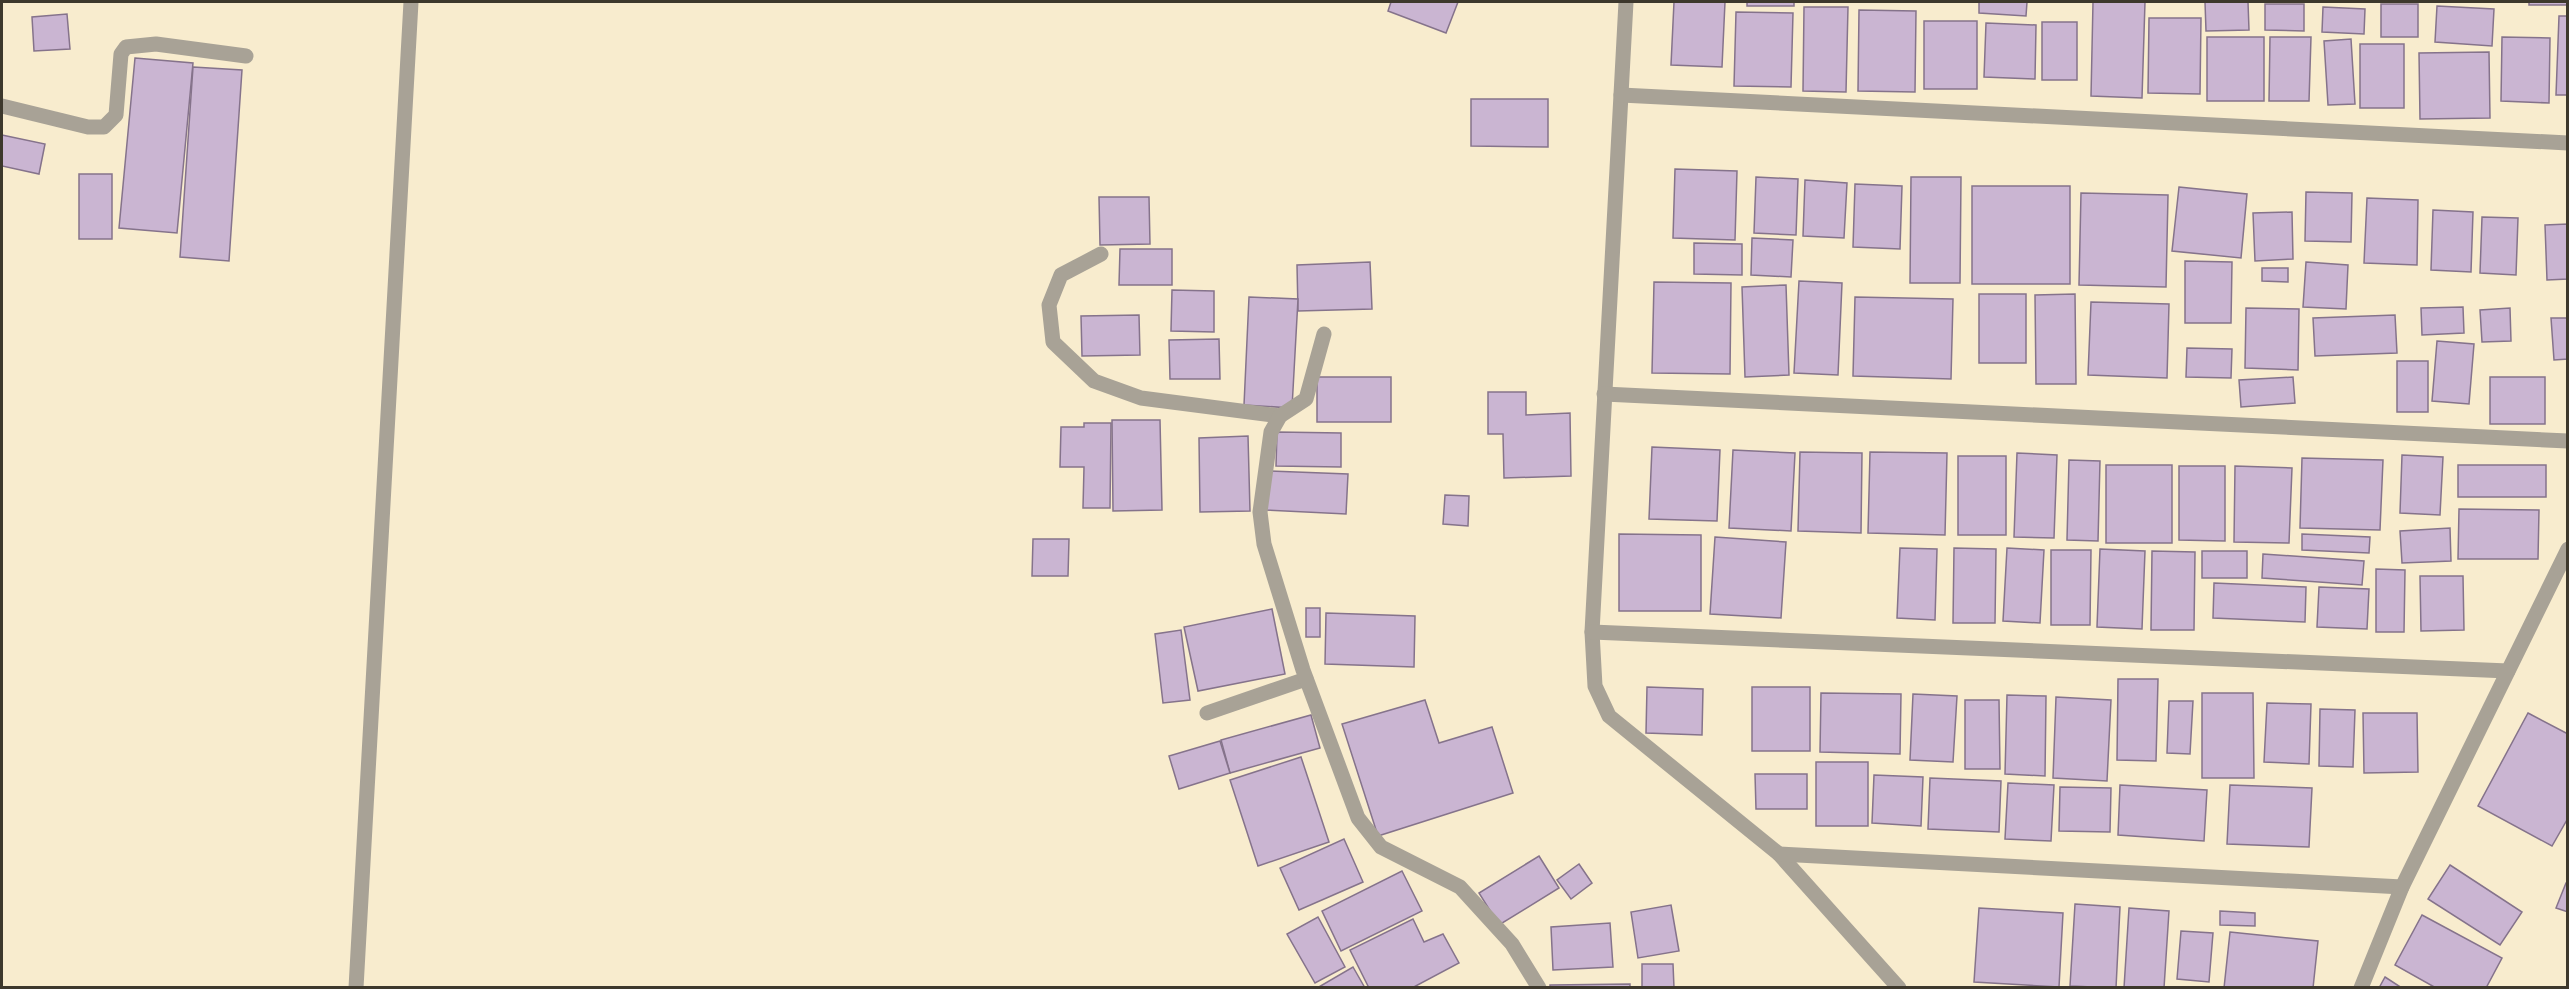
<svg xmlns="http://www.w3.org/2000/svg" width="2569" height="989" font-family="'Sofia Sans Condensed',sans-serif">
  <style>
    .building { fill: #cab5d2; stroke: #85738b; stroke-width: 1.5 }
    .lines { fill: none; stroke-linecap: round; stroke-linejoin: round }
    .lane { stroke: #a8a296; stroke-width: 15 }
    .street { stroke: #a8a296; stroke-width: 15 }
  </style>
  <rect width="100%" height="100%" fill="#f8ecce"/>
  <g class="building">
    <polygon points="1391,2 1458,2 1446,33 1388,11"/>
    <polygon points="1674,2 1725,2 1722,67 1671,65"/>
    <rect x="1747" y="2" width="47" height="4"/>
    <polygon points="1979,2 2027,2 2026,16 1979,13"/>
    <polygon points="2093,2 2145,2 2142,98 2091,96"/>
    <polygon points="2205,2 2248,2 2249,30 2206,31"/>
    <rect x="2529" y="2" width="39" height="3"/>
    <polygon points="2265,4 2304,4 2304,31 2265,30"/>
    <rect x="2381" y="4" width="37" height="33"/>
    <polygon points="2437,6 2494,9 2492,46 2435,42"/>
    <polygon points="1804,7 1848,7 1846,92 1803,91"/>
    <polygon points="2323,7 2365,9 2364,34 2322,32"/>
    <polygon points="1859,10 1916,11 1915,92 1858,91"/>
    <polygon points="1736,12 1793,13 1791,87 1734,86"/>
    <polygon points="67,14 70,49 34,51 32,17"/>
    <polygon points="2559,16 2568,16 2568,95 2556,95"/>
    <polygon points="2149,18 2201,18 2200,94 2148,93"/>
    <rect x="1924" y="21" width="53" height="68"/>
    <rect x="2042" y="22" width="35" height="58"/>
    <polygon points="1986,23 2036,25 2035,79 1984,77"/>
    <rect x="2207" y="37" width="57" height="64"/>
    <polygon points="2270,37 2311,37 2309,101 2269,101"/>
    <polygon points="2502,37 2550,38 2549,103 2501,101"/>
    <polygon points="2351,39 2355,104 2328,105 2324,41"/>
    <rect x="2360" y="44" width="44" height="64"/>
    <polygon points="2489,52 2490,118 2420,119 2419,53"/>
    <polygon points="135,58 193,63 177,233 119,228"/>
    <polygon points="193,67 242,70 229,261 180,257"/>
    <polygon points="1471,99 1548,99 1548,147 1471,146"/>
    <polygon points="2,135 45,144 39,174 2,166"/>
    <polygon points="1675,169 1737,171 1735,240 1673,238"/>
    <rect x="79" y="174" width="33" height="65"/>
    <polygon points="1756,177 1798,179 1796,235 1754,233"/>
    <polygon points="1911,177 1961,177 1960,283 1910,283"/>
    <polygon points="1805,180 1847,183 1844,238 1803,236"/>
    <polygon points="1855,184 1902,186 1900,249 1853,247"/>
    <rect x="1972" y="186" width="98" height="98"/>
    <polygon points="2179,187 2247,194 2241,258 2172,251"/>
    <polygon points="2306,192 2352,193 2351,242 2305,241"/>
    <polygon points="2081,193 2168,195 2166,287 2079,285"/>
    <polygon points="1099,197 1149,197 1150,244 1100,245"/>
    <polygon points="2367,198 2418,200 2417,265 2364,263"/>
    <polygon points="2433,210 2473,212 2471,272 2431,270"/>
    <polygon points="2292,212 2293,259 2255,261 2253,213"/>
    <polygon points="2482,217 2518,218 2516,275 2480,273"/>
    <polygon points="2568,224 2568,279 2547,280 2545,225"/>
    <polygon points="1752,238 1793,240 1791,277 1751,275"/>
    <polygon points="1694,243 1742,244 1742,275 1694,274"/>
    <polygon points="1120,249 1172,249 1172,285 1119,285"/>
    <polygon points="2185,261 2232,262 2231,323 2185,323"/>
    <polygon points="1370,262 1372,309 1298,311 1297,265"/>
    <polygon points="2306,262 2348,265 2346,309 2303,307"/>
    <polygon points="2262,268 2288,268 2288,282 2262,281"/>
    <polygon points="1799,281 1842,283 1838,375 1794,373"/>
    <polygon points="1654,282 1731,283 1730,374 1652,373"/>
    <polygon points="1786,285 1789,375 1745,377 1742,287"/>
    <polygon points="1172,290 1214,291 1214,332 1171,331"/>
    <rect x="1979" y="294" width="47" height="69"/>
    <polygon points="2075,294 2076,384 2036,384 2035,295"/>
    <polygon points="1249,297 1298,299 1292,408 1244,405"/>
    <polygon points="1855,297 1953,299 1951,379 1853,376"/>
    <polygon points="2091,302 2169,304 2167,378 2088,375"/>
    <polygon points="2463,307 2464,333 2422,335 2421,308"/>
    <polygon points="2246,308 2299,309 2298,370 2245,368"/>
    <polygon points="2510,308 2511,341 2482,342 2480,310"/>
    <polygon points="1139,315 1140,355 1082,356 1081,316"/>
    <polygon points="2395,315 2397,353 2315,356 2313,318"/>
    <polygon points="2551,318 2568,318 2568,359 2554,360"/>
    <polygon points="1219,339 1220,379 1170,379 1169,340"/>
    <polygon points="2437,341 2474,344 2469,404 2432,401"/>
    <polygon points="2187,348 2232,349 2231,378 2186,377"/>
    <rect x="2397" y="361" width="31" height="51"/>
    <rect x="1317" y="377" width="74" height="45"/>
    <polygon points="2293,377 2295,403 2241,407 2239,380"/>
    <rect x="2490" y="377" width="55" height="47"/>
    <polygon points="1488,392 1526,392 1526,415 1570,413 1571,476 1504,478 1503,434 1488,434"/>
    <polygon points="1112,420 1160,420 1162,510 1113,511"/>
    <polygon points="1084,423 1111,423 1110,508 1083,508 1084,467 1060,467 1061,427 1084,427"/>
    <polygon points="1277,432 1341,433 1341,467 1276,466"/>
    <polygon points="1248,436 1250,511 1200,512 1199,438"/>
    <polygon points="1652,447 1720,450 1717,521 1649,519"/>
    <polygon points="1733,450 1795,453 1791,531 1729,528"/>
    <polygon points="1800,452 1862,453 1861,533 1798,531"/>
    <polygon points="1870,452 1947,453 1945,535 1868,533"/>
    <polygon points="2017,453 2057,455 2054,538 2014,537"/>
    <polygon points="2402,455 2443,457 2440,515 2400,513"/>
    <rect x="1958" y="456" width="48" height="79"/>
    <polygon points="2302,458 2383,460 2380,530 2300,528"/>
    <polygon points="2069,460 2100,461 2098,541 2067,540"/>
    <rect x="2106" y="465" width="66" height="78"/>
    <rect x="2458" y="465" width="88" height="32"/>
    <polygon points="2179,466 2225,466 2225,541 2179,540"/>
    <polygon points="2235,466 2292,468 2289,543 2234,542"/>
    <polygon points="1267,471 1348,474 1346,514 1265,510"/>
    <polygon points="1445,495 1469,496 1468,526 1443,524"/>
    <polygon points="2459,509 2539,510 2538,559 2458,559"/>
    <polygon points="2450,528 2451,561 2402,563 2400,531"/>
    <polygon points="1619,534 1701,535 1701,611 1619,611"/>
    <polygon points="2302,534 2370,537 2369,553 2302,550"/>
    <polygon points="1715,537 1786,542 1781,618 1710,614"/>
    <polygon points="1033,539 1069,539 1068,576 1032,576"/>
    <polygon points="1900,548 1937,549 1935,620 1897,618"/>
    <polygon points="1954,548 1996,549 1995,623 1953,623"/>
    <polygon points="2007,548 2044,550 2040,623 2003,621"/>
    <polygon points="2100,549 2145,551 2142,629 2097,627"/>
    <polygon points="2051,550 2091,550 2090,625 2051,625"/>
    <polygon points="2152,551 2195,552 2194,630 2151,630"/>
    <rect x="2202" y="551" width="45" height="27"/>
    <polygon points="2263,554 2364,561 2362,585 2262,578"/>
    <polygon points="2376,569 2405,570 2404,632 2376,632"/>
    <polygon points="2420,576 2463,576 2464,630 2421,631"/>
    <polygon points="2214,583 2306,587 2305,622 2213,618"/>
    <polygon points="2319,587 2369,589 2367,629 2317,627"/>
    <rect x="1306" y="608" width="14" height="29"/>
    <polygon points="1272,609 1285,674 1198,691 1184,627"/>
    <polygon points="1326,613 1415,616 1414,667 1325,664"/>
    <polygon points="1181,630 1190,700 1163,703 1155,634"/>
    <polygon points="2118,679 2158,679 2156,761 2117,760"/>
    <polygon points="1647,687 1703,689 1702,735 1646,733"/>
    <rect x="1752" y="687" width="58" height="64"/>
    <polygon points="1821,693 1901,694 1900,754 1820,752"/>
    <polygon points="2202,693 2253,693 2254,778 2202,778"/>
    <polygon points="1913,694 1957,696 1953,762 1910,760"/>
    <polygon points="2007,695 2046,696 2045,776 2005,774"/>
    <polygon points="2056,697 2111,700 2107,781 2053,778"/>
    <polygon points="1425,700 1439,743 1492,727 1513,793 1378,836 1342,724"/>
    <polygon points="1965,700 1999,700 2000,769 1965,769"/>
    <polygon points="2169,701 2193,701 2190,754 2167,753"/>
    <polygon points="2267,703 2311,704 2309,764 2264,762"/>
    <polygon points="2320,709 2355,710 2353,767 2319,766"/>
    <polygon points="2363,713 2417,713 2418,772 2364,773"/>
    <polygon points="2528,713 2568,734 2568,818 2552,846 2478,806"/>
    <polygon points="1311,715 1320,748 1230,773 1221,740"/>
    <polygon points="1220,741 1230,773 1179,789 1169,756"/>
    <polygon points="1301,757 1329,842 1258,866 1230,780"/>
    <rect x="1816" y="762" width="52" height="64"/>
    <polygon points="1755,774 1807,774 1807,809 1756,809"/>
    <polygon points="1874,775 1923,777 1921,826 1872,823"/>
    <polygon points="1930,778 2001,781 1999,832 1928,829"/>
    <polygon points="2008,783 2054,785 2051,841 2005,839"/>
    <polygon points="2120,785 2207,790 2204,841 2118,835"/>
    <polygon points="2230,785 2312,788 2309,847 2227,844"/>
    <polygon points="2060,787 2111,788 2110,832 2059,831"/>
    <polygon points="1344,839 1363,882 1299,910 1280,868"/>
    <polygon points="1539,856 1559,888 1499,925 1479,893"/>
    <polygon points="1579,864 1592,883 1571,899 1557,880"/>
    <polygon points="2450,865 2522,912 2500,945 2428,899"/>
    <polygon points="1402,871 1422,911 1341,951 1322,911"/>
    <polygon points="2566,883 2568,883 2568,912 2556,908"/>
    <polygon points="2075,904 2120,907 2116,988 2070,986"/>
    <polygon points="1671,905 1679,951 1638,958 1631,912"/>
    <polygon points="1979,908 2063,913 2059,987 1974,982"/>
    <polygon points="2129,908 2169,911 2164,988 2124,988"/>
    <polygon points="2220,911 2255,913 2255,926 2220,925"/>
    <polygon points="2422,915 2502,958 2486,988 2436,988 2395,965"/>
    <polygon points="1318,917 1345,967 1315,983 1287,934"/>
    <polygon points="1413,919 1424,942 1443,934 1459,963 1412,988 1369,988 1350,950"/>
    <polygon points="1610,923 1613,967 1553,970 1551,927"/>
    <polygon points="2181,931 2213,933 2209,982 2177,979"/>
    <polygon points="2230,932 2318,941 2313,988 2224,988"/>
    <polygon points="1642,964 1673,964 1674,988 1642,988"/>
    <polygon points="1353,967 1365,988 1317,988"/>
    <polygon points="2385,977 2402,988 2379,988"/>
    <polygon points="1630,984 1630,988 1550,988 1550,985"/>
  </g>
  <g class="lines">
    <polyline class="lane" points="1207,713 1306,679"/>
    <g class="street">
      <polyline points="1626,2 1592,632 1595,686 1609,716 1779,854 1899,988"/>
      <polyline points="1621,95 2568,143"/>
      <polyline points="2,106 88,127 104,127 116,115 121,54 126,47 156,44 246,56"/>
      <polyline points="1101,254 1061,275 1049,305 1053,342 1094,381 1141,398 1280,416"/>
      <polyline points="1324,334 1306,399 1280,416 1271,432 1260,512 1264,544 1303,670 1358,818 1381,847 1460,887 1512,944 1539,988"/>
      <polyline points="1604,394 2568,441"/>
      <polyline points="1592,632 2508,671"/>
      <polyline points="1779,854 2402,887"/>
      <polyline points="356,988 411,2"/>
      <polyline points="2361,988 2402,887 2568,549"/>
    </g>
  </g>
  <rect width="2569" height="989" fill="none" stroke="#3d382c" stroke-width="6"/>
</svg>
